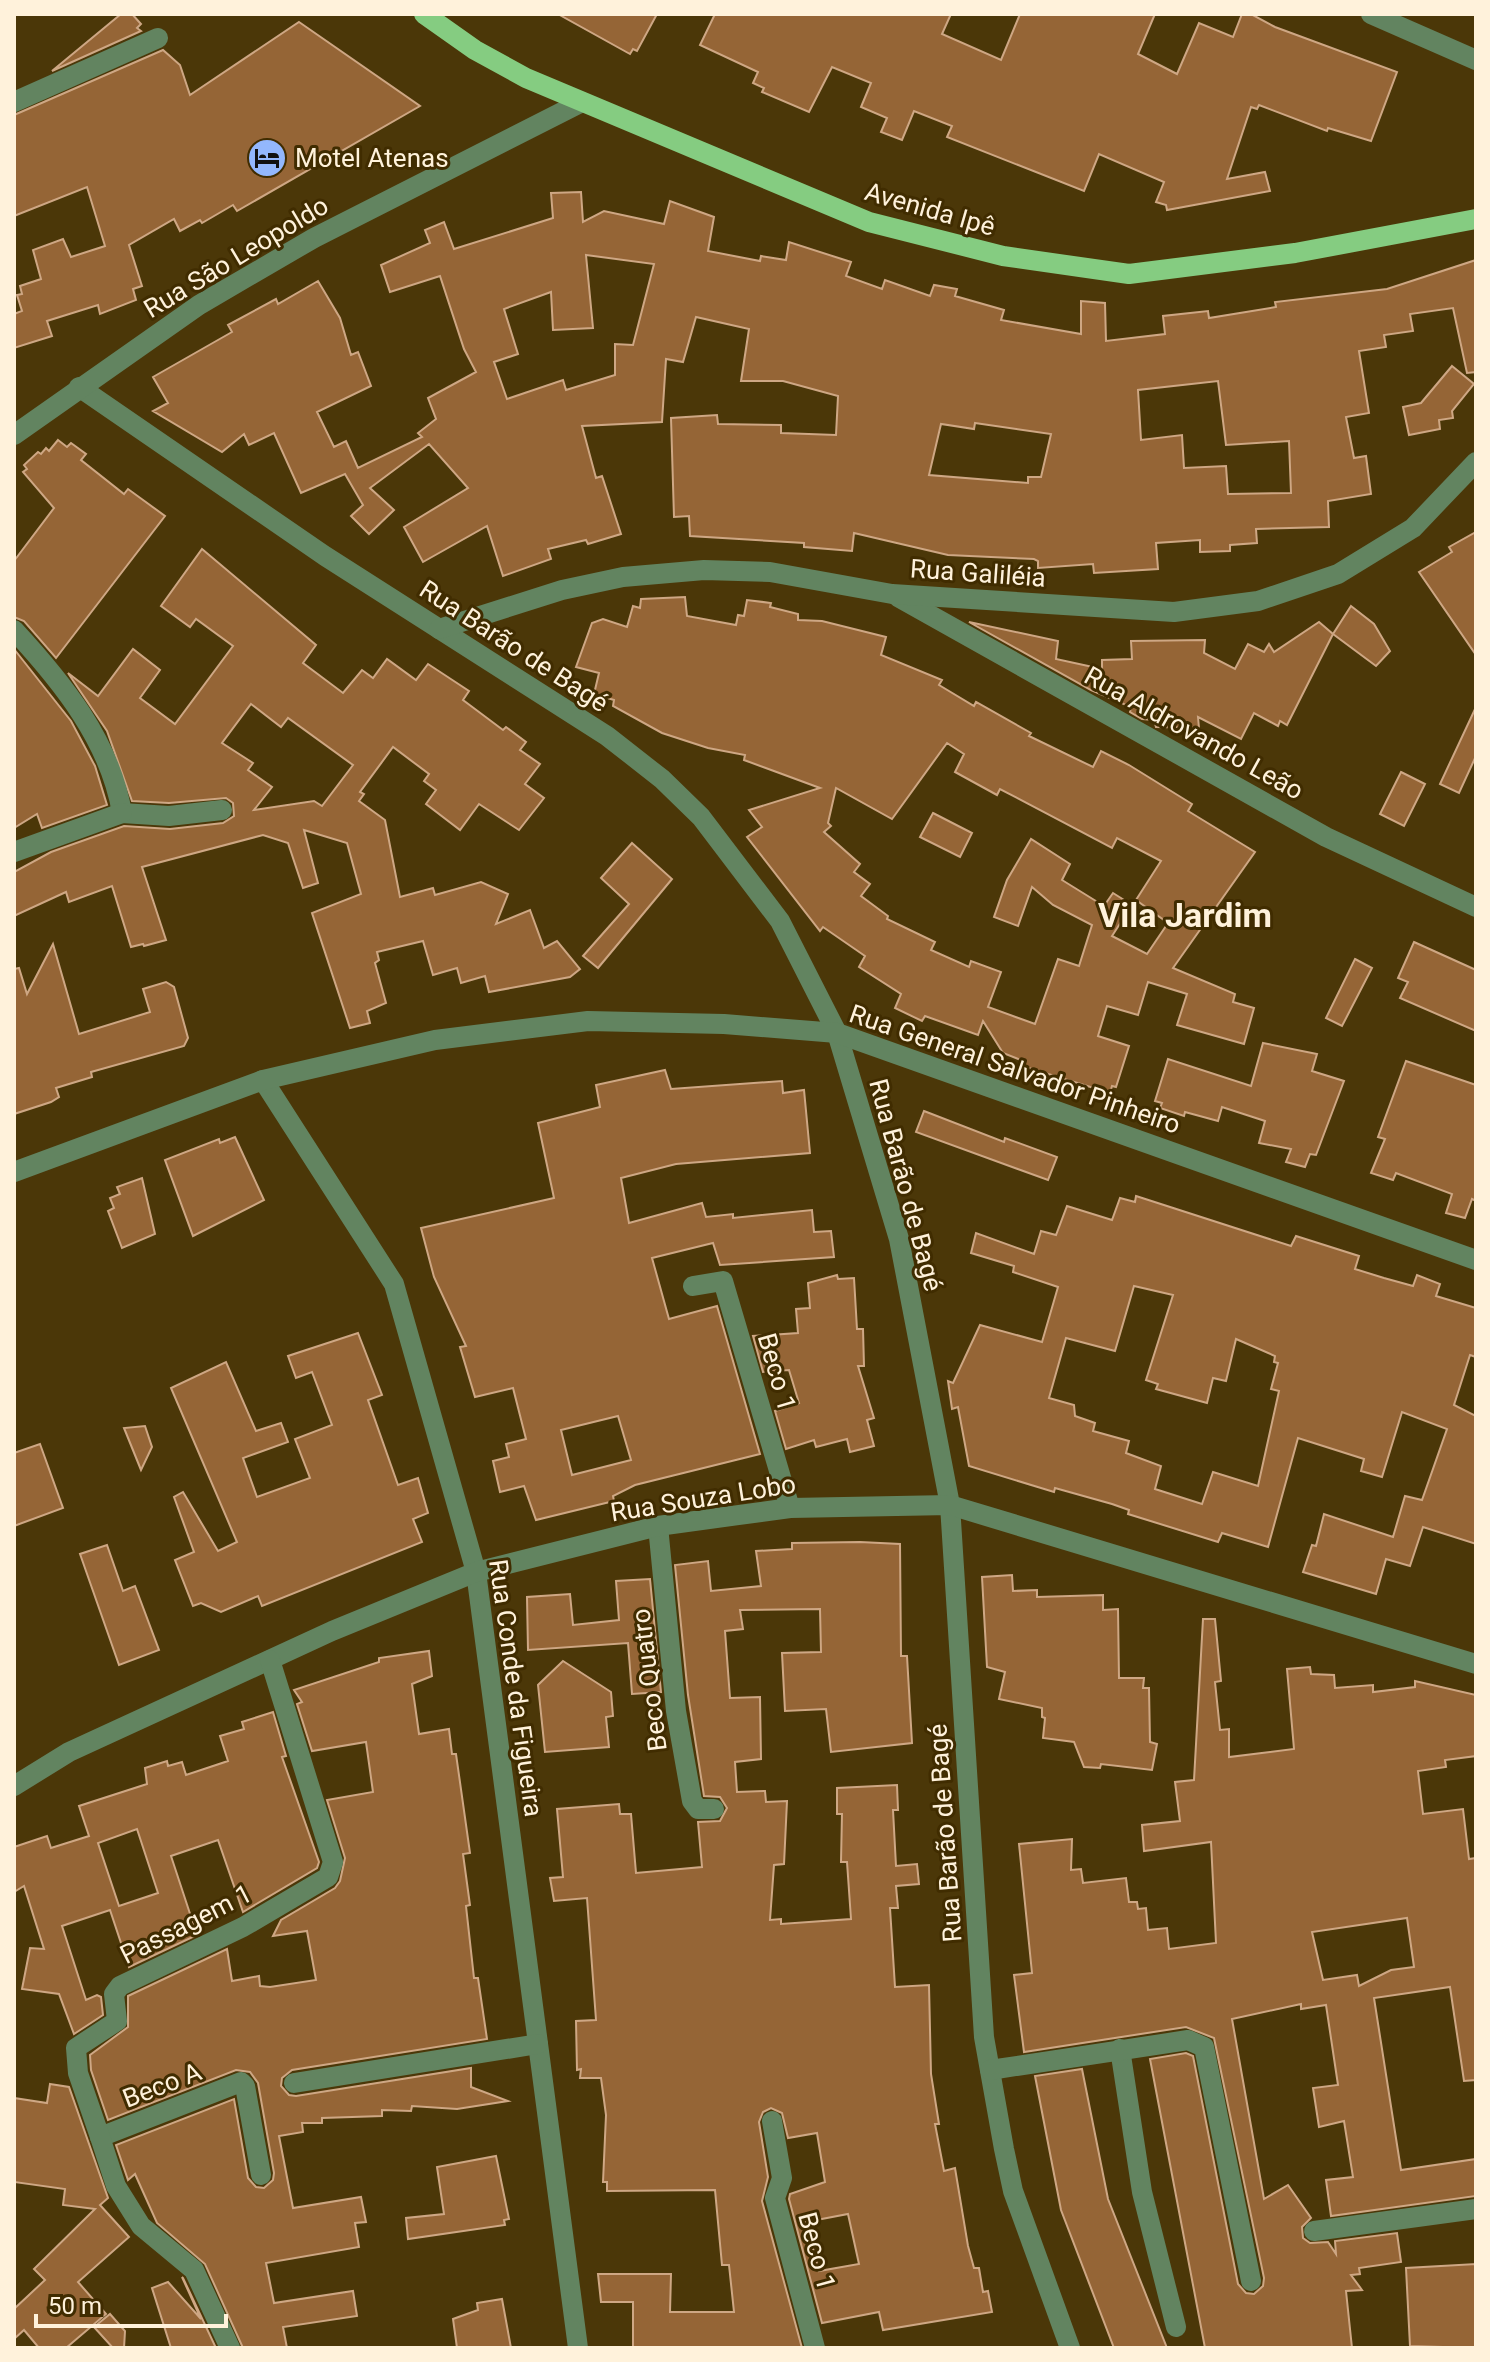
<svg xmlns="http://www.w3.org/2000/svg" width="1490" height="2362" font-family="Roboto,sans-serif">
  <style>
    .building { fill: #956536; stroke: #cea784; stroke-width: 2; fill-rule: evenodd }
    .lines { fill: none; stroke-linecap: round; stroke-linejoin: round }
    .minor { stroke: #628460; stroke-width: 20 }
    .major { stroke: #85cc81; stroke-width: 20 }
    .labels { text-anchor: middle; stroke-width: 6; stroke-linejoin: round; paint-order: stroke }
    .poi-label { font-size: 26px; fill: #fff2db; stroke: #402c00; text-anchor: start }
    .street-label { font-size: 26px; fill: #fff2db; stroke: #402c00 }
    .district-label { font-size: 34px; font-weight: bold; fill: #fff2db; stroke: #402c00 }
  </style>
  <rect width="100%" height="100%" fill="#4b3708"/>
  <g class="building">
    <polygon points="121,14 132,14 141,24 137,28 141,31 52,71"/>
    <polygon points="558,14 657,14 637,51 633,49 630,54"/>
    <polygon points="715,14 951,14 942,34 1001,60 1020,14 1155,14 1138,54 1177,74 1199,23 1233,37 1242,14 1251,14 1275,27 1397,72 1371,141 1328,128 1327,131 1259,105 1257,109 1251,107 1227,179 1265,172 1270,191 1167,210 1166,205 1156,202 1164,182 1099,154 1084,191 947,137 952,126 914,111 902,140 881,132 887,118 861,107 871,83 832,67 809,112 762,92 764,88 753,83 758,72 700,45"/>
    <polygon points="299,22 420,106 237,211 233,205 202,223 200,220 180,231 174,219 129,245 142,286 133,289 136,300 100,314 98,305 47,321 52,336 14,348 14,314 22,311 17,295 22,294 20,286 41,279 33,250 63,239 71,257 105,246 87,187 14,216 14,115 163,50 180,65 190,95"/>
    <path d="M581 192 583 222 604 211 664 224 670 201 714 217 708 251 760 261 761 256 786 260 789 242 851 262 846 276 882 289 885 280 930 296 934 285 957 289 955 296 1004 310 1001 320 1081 334V301L1105 303 1106 341 1165 334 1163 316 1208 311 1209 318 1276 307 1275 302 1387 289 1476 260V372L1467 373 1453 308 1410 314 1413 331 1384 335 1386 347 1359 351 1369 413 1346 417 1354 458 1366 456 1371 494 1328 501 1329 527 1256 529 1257 543 1230 545V551L1200 552V540L1156 543 1158 569 1094 573 1093 564 1038 568V561L1034 559 948 555 854 533 852 551 804 547V543L690 536 689 516 674 517 671 418 717 415 718 424 781 425V433L836 435 838 396 783 381H741L749 329 696 317 683 362 666 359 662 422 582 426 596 478 602 476 621 534 588 544 586 540 548 549 551 559 503 576 487 526 423 562 404 527 468 488 429 444 370 488 394 510 369 534 351 516 363 505 345 474 301 493 274 433 249 445 244 434 222 452 153 411 168 403 153 377 232 332 228 325 276 299 278 304 318 281 340 318 351 355 358 352 371 386 317 412 334 447 346 441 358 468 422 437 418 433 436 419 428 398 476 372 464 349 440 276 390 292 381 265 430 243 425 230 444 222 454 249 553 218 551 193ZM586 255 654 264 633 345 615 344V375L566 390 563 380 507 399 494 362 518 354 504 309 551 292 553 330 593 328ZM1218 381 1226 445 1289 441 1291 493 1228 494 1226 466 1184 468 1182 435 1141 440 1138 390ZM975 423 1051 434 1041 477H1028V483L929 475 941 424 974 429Z"/>
    <polygon points="1452,366 1474,384 1452,411 1453,418 1439,420 1440,429 1409,435 1403,407 1421,403"/>
    <polygon points="58,440 67,447 71,443 86,454 81,460 124,494 128,489 165,516 56,658 24,621 14,617 14,561 54,508 23,472 27,469 24,465 38,452 41,454 46,448 49,451"/>
    <polygon points="1476,532 1476,655 1419,572 1452,552 1449,547"/>
    <path d="M202 549 316 645 303 663 343 693 362 670 373 678 387 659 416 680 428 664 469 691 463 700 503 730 506 727 526 742 520 750 540 764 525 784 544 798 519 830 479 804 460 830 426 804 436 790 424 781 429 774 393 747 360 792 364 794 359 801 385 820 400 897 433 888 435 895 481 882 508 894 496 924 530 910 544 948 557 941 580 969 570 977 489 992 485 976 461 983 457 968 433 975 423 941 377 952 379 960 375 963 386 1003 367 1011 370 1023 350 1028 312 913 361 894 347 843 304 830 318 883 303 888 288 843 263 835 142 867 166 940 144 946 143 944 131 947 112 886 69 902 66 892 14 916V872L51 852 124 826 170 829 223 823 234 816 233 803 226 798 169 803 132 801 107 731 68 673 98 696 133 649 160 670 140 698 175 724 233 646 196 619 190 627 161 606ZM251 704 281 727 288 718 353 765 322 806 314 801 254 810 272 787 248 770 253 763 222 743Z"/>
    <path d="M685 597 687 616 736 625 738 615 744 616 747 600 771 603 770 607 798 614V620L822 621 886 637 881 655 942 680 939 685 974 706 976 702 1031 733 1029 736 1093 767 1101 751 1129 765 1192 804 1188 811 1255 852 1173 968 1235 994 1233 1002 1254 1008 1244 1044 1177 1025 1187 994 1148 982 1138 1015 1107 1006 1098 1036 1129 1046 1116 1087 1112 1086 1110 1093 1019 1065 1021 1060 1003 1053 983 1021 978 1035 925 1016 922 1021 895 1008 901 994 859 967 865 956 823 927 820 931 747 837 762 827 749 810 820 788 744 760 745 755 708 748 662 733 613 706 614 700 594 694 599 673 576 667 592 623 603 619 627 627 633 606 640 608 641 599ZM947 743 964 754 955 772 997 795 1000 789 1112 848 1117 838 1161 861 1136 900 1168 923 1147 954 1112 936 1132 905 1113 893 1104 906 1062 880 1070 864 1031 839 1007 880 994 917 1018 926 1032 887 1053 905 1092 925 1079 966 1058 959 1035 1024 988 1007 1001 972 971 961 969 967 931 950 935 942 887 919 888 916 861 896 870 884 854 872 860 864 824 832 831 826 828 823 836 788 892 819Z"/>
    <polygon points="1351,606 1374,624 1390,651 1376,666 1333,634"/>
    <polygon points="969,622 1058,641 1056,659 1102,669 1102,660 1132,659 1131,641 1205,640 1204,653 1235,669 1248,644 1264,652 1269,644 1274,652 1319,622 1333,634 1287,725 1280,721 1278,726 1254,713 1241,739 1198,717 1199,728 1156,727 1154,720 1142,719 1130,712 1131,707 1091,690"/>
    <polygon points="14,649 71,721 95,766 107,805 42,828 37,814 14,828"/>
    <polygon points="1476,707 1476,756 1459,793 1440,784"/>
    <polygon points="1401,772 1425,784 1404,826 1380,814"/>
    <polygon points="933,813 972,833 960,857 920,837"/>
    <polygon points="632,843 672,879 598,968 583,956 629,904 601,878"/>
    <polygon points="1414,942 1476,970 1476,1031 1400,998 1408,982 1398,978"/>
    <polygon points="53,944 79,1034 150,1012 143,989 166,982 174,987 188,1038 184,1046 91,1072 92,1077 56,1088 59,1097 51,1102 14,1114 14,969 19,968 27,994"/>
    <polygon points="1355,959 1372,968 1342,1026 1326,1018"/>
    <polygon points="1263,1043 1317,1054 1312,1071 1344,1081 1316,1155 1310,1154 1305,1167 1286,1162 1291,1149 1259,1143 1265,1121 1222,1107 1218,1121 1185,1112 1184,1116 1160,1108 1162,1103 1155,1101 1168,1059 1251,1086"/>
    <polygon points="1406,1061 1476,1085 1476,1201 1472,1199 1465,1218 1446,1213 1452,1194 1396,1173 1393,1180 1371,1173 1385,1139 1378,1137"/>
    <path d="M665 1070 671 1089 782 1081 783 1093 804 1090 810 1153 676 1164 621 1178 629 1223 702 1203 706 1217 733 1214V1218L812 1210 814 1232 831 1231 834 1257 720 1265 713 1243 652 1258 669 1319 717 1306 760 1454 635 1485 613 1496 614 1501 536 1520 524 1486 500 1492 493 1461 509 1457 506 1444 526 1439 513 1388 475 1397 460 1347 466 1346 434 1277 421 1228 554 1198 538 1123 600 1107 596 1085ZM618 1416 631 1460 572 1475 561 1430Z"/>
    <polygon points="924,1111 1004,1142 1005,1138 1057,1157 1048,1180 916,1132"/>
    <polygon points="235,1137 264,1200 193,1236 165,1160 219,1139 220,1143"/>
    <polygon points="142,1178 155,1234 122,1248 108,1211 114,1208 110,1198 120,1194 117,1187"/>
    <path d="M1136 1196 1291 1246 1296 1236 1359 1256 1355 1269 1384 1278 1413 1286 1417 1275 1440 1284 1436 1296 1476 1308V1357L1470 1355 1454 1405 1476 1416V1544L1423 1527 1410 1566 1386 1559 1376 1594 1303 1572 1312 1545 1316 1546 1324 1514 1393 1537 1405 1496 1422 1500 1447 1429 1402 1412 1382 1477 1361 1471 1364 1459 1298 1438 1268 1547 1222 1533 1218 1542 1128 1514 1129 1510 1112 1504 1055 1488 1054 1492 969 1466 958 1407 952 1409 948 1381 953 1383 980 1325 1042 1342 1058 1287 1013 1272 1014 1266 971 1253 976 1233 1034 1254 1041 1231 1056 1235 1067 1206 1112 1220 1120 1198 1135 1202ZM1134 1286 1173 1295 1146 1380 1158 1384 1156 1389 1207 1403 1213 1378 1226 1381 1236 1339 1275 1356 1274 1362 1278 1363 1271 1389 1279 1391 1258 1486 1213 1472 1202 1504 1155 1489 1161 1466 1126 1453 1129 1441 1093 1431 1095 1423 1075 1416 1074 1405 1049 1398 1066 1338 1115 1351Z"/>
    <polygon points="837,1275 838,1279 854,1278 857,1329 863,1329 864,1366 858,1366 874,1418 867,1420 874,1446 850,1452 847,1439 816,1447 814,1440 786,1449 775,1411 799,1403 789,1370 763,1372 753,1336 798,1333 796,1309 810,1308 808,1283"/>
    <polygon points="358,1333 382,1395 368,1400 398,1485 418,1478 428,1513 413,1519 422,1542 262,1606 258,1596 221,1612 201,1603 193,1606 175,1560 194,1552 174,1497 183,1492 218,1551 237,1542 171,1388 226,1362 256,1431 281,1423 288,1442 243,1458 257,1497 310,1478 295,1439 332,1425 312,1372 296,1378 288,1356"/>
    <polygon points="145,1426 152,1447 141,1470 124,1428"/>
    <polygon points="40,1444 63,1508 14,1526 14,1453"/>
    <path d="M860 1542 900 1544 901 1656H907L912 1743 831 1752 826 1709 785 1711 782 1653 821 1652 820 1609 740 1610 743 1629 725 1631 730 1698 760 1697 761 1759 735 1762 737 1792 765 1791 766 1802 787 1801 784 1864 774 1865 770 1920 781 1919V1924L851 1919 847 1862H841L842 1814H837V1788L897 1785 898 1810H893L896 1866 917 1864 919 1884 896 1886 898 1908H890L895 1987 929 1985 931 2074 939 2124H935L944 2171 955 2168 968 2246 974 2268H979L983 2292 988 2291 992 2312 883 2330 879 2312 822 2323 789 2199 790 2194 825 2182 817 2133 788 2138 782 2113 771 2108 763 2112 759 2122 768 2177 762 2201 802 2348H633V2302H601L598 2274H671L670 2312H734L729 2265H722L715 2190 607 2191V2182H603L606 2115 601 2078H580L581 2069 577 2070 576 2021 596 2020 587 1898 554 1901 550 1878 563 1877 557 1809 619 1804 620 1814H631L636 1873 702 1867 698 1822 720 1821 727 1808 720 1797 704 1796 688 1695 675 1565 708 1561 711 1591 761 1586 756 1551 792 1549V1543ZM848 2214 859 2264 819 2271 806 2222Z"/>
    <polygon points="107,1545 123,1591 135,1586 159,1650 119,1665 80,1554"/>
    <polygon points="1012,1575 1013,1591 1037,1590 1037,1597 1103,1595 1103,1610 1118,1609 1119,1678 1144,1678 1143,1688 1149,1688 1150,1742 1157,1744 1152,1770 1101,1764 1100,1768 1084,1767 1074,1742 1043,1738 1045,1718 1042,1717 1042,1708 999,1699 1005,1672 987,1667 982,1577"/>
    <polygon points="650,1579 661,1692 632,1694 628,1643 528,1650 527,1597 570,1594 573,1625 619,1620 616,1581"/>
    <path d="M1203 1619H1215L1221 1681 1215 1682 1220 1730 1229 1729V1757L1294 1749 1287 1669 1310 1667 1311 1674 1334 1675 1335 1688 1373 1685V1692L1415 1687V1681L1476 1695V1756L1445 1760 1446 1767 1418 1771 1423 1814 1463 1809 1469 1859 1476 1858V2080L1464 2081 1450 1987 1374 1998 1401 2170 1476 2159V2196L1331 2216 1326 2180 1353 2177 1344 2121 1319 2127 1313 2088 1338 2085 1326 2005 1301 2009V2004L1232 2019 1264 2199 1288 2185 1311 2218 1302 2227 1303 2238 1310 2243 1328 2242 1336 2254 1335 2241 1397 2233 1401 2262 1359 2268 1360 2274 1351 2275 1362 2290 1346 2291 1352 2348H1205L1150 2059 1186 2053 1193 2056 1238 2284 1246 2293 1254 2294 1263 2286 1264 2278 1214 2038 1186 2027 1024 2052 1014 1975 1032 1973 1019 1844 1072 1839 1071 1870 1081 1869 1083 1883 1126 1878 1129 1902H1137L1138 1909 1146 1908 1148 1930 1167 1928 1169 1949 1216 1943 1211 1842 1144 1851 1142 1825 1180 1821 1175 1782 1194 1780ZM1407 1918 1414 1967 1391 1970 1359 1986 1357 1975 1323 1980 1312 1932Z"/>
    <polygon points="429,1651 432,1676 412,1684 419,1734 449,1729 452,1754 456,1754 470,1853 463,1854 470,1905 466,1906 474,1978 478,1978 487,2039 292,2070 282,2078 281,2086 289,2095 296,2096 471,2068 471,2087 508,2101 457,2109 412,2106 411,2111 382,2110 382,2116 322,2118 322,2123 302,2123 303,2132 279,2136 293,2208 361,2197 366,2222 355,2223 359,2247 266,2263 274,2303 353,2291 357,2316 283,2327 287,2348 243,2348 205,2264 157,2223 135,2174 128,2180 116,2145 234,2099 248,2178 256,2187 264,2188 273,2180 274,2173 258,2083 250,2072 236,2070 108,2120 91,2070 90,2055 128,2027 128,1996 227,1949 232,1981 259,1976 260,1986 270,1987 316,1980 307,1931 273,1936 281,1920 335,1888 340,1881 345,1858 327,1800 373,1792 366,1742 312,1751 297,1704 302,1702 294,1690 379,1662 379,1658"/>
    <polygon points="563,1661 611,1692 613,1716 606,1717 609,1747 545,1752 538,1685"/>
    <path d="M273 1712 286 1756 282 1757 319 1862 317 1868 243 1912 218 1840 171 1856 197 1935 129 1967 110 1910 62 1926 86 2000 97 1995 101 1997 103 2015 74 2034 59 1994 22 1989 30 1948 44 1949 24 1886 14 1892V1847L47 1836 51 1848 89 1836 79 1806 147 1784 145 1768 167 1761 168 1766 182 1762 186 1775 228 1761 220 1736 244 1729 242 1722ZM137 1829 158 1893 119 1906 98 1843Z"/>
    <polygon points="1082,2069 1108,2199 1167,2348 1114,2348 1061,2210 1035,2076"/>
    <polygon points="50,2084 69,2087 108,2198 100,2205 129,2237 78,2282 106,2314 66,2348 39,2348 24,2330 14,2339 14,2309 45,2280 34,2269 95,2209 63,2205 65,2189 14,2182 14,2098 47,2103"/>
    <polygon points="496,2156 509,2219 504,2220 505,2225 408,2239 406,2218 444,2214 437,2167"/>
    <polygon points="1476,2264 1476,2348 1410,2346 1406,2268"/>
    <polygon points="182,2277 183,2278 216,2348 171,2348 152,2288 168,2282 201,2319"/>
    <polygon points="502,2299 511,2348 457,2348 453,2319 478,2310 477,2303"/>
    <polygon points="110,2314 125,2331 124,2348 113,2348 94,2327"/>
  </g>
  <g class="lines">
    <g class="minor">
      <polyline points="1371,14 1476,60"/>
      <polyline points="14,102 158,38"/>
      <polyline points="79,387 325,556 607,736 662,779 701,817 780,921 837,1033 899,1239 950,1505 984,2037 1004,2149 1013,2191 1070,2348"/>
      <polyline points="14,435 199,305 314,238 582,102"/>
      <polyline points="898,597 1326,837 1476,907"/>
      <polyline points="439,629 562,590 623,577 704,570 770,572 892,594 1174,612 1258,601 1338,574 1413,528 1476,462"/>
      <path d="M14 630C62 682 110 741 122 813L169 816 222 810"/>
      <polyline points="14,852 122,813"/>
      <polyline points="263,1080 394,1284 476,1572 578,2348"/>
      <polyline points="14,1172 263,1080 435,1040 588,1021 724,1024 837,1033 1476,1260"/>
      <polyline points="693,1286 723,1281 790,1508"/>
      <polyline points="658,1526 676,1711 692,1801 698,1809 714,1809"/>
      <polyline points="14,1786 69,1752 332,1631 476,1572 658,1526 790,1508 950,1505 1476,1664"/>
      <polyline points="1120,2049 1142,2192 1176,2327"/>
      <polyline points="990,2070 1188,2040 1204,2047 1251,2281"/>
      <polyline points="294,2083 538,2044"/>
      <polyline points="772,2121 782,2178 775,2198 815,2348"/>
      <polyline points="100,2137 241,2082 245,2086 261,2175"/>
      <polyline points="1314,2231 1476,2209"/>
      <polyline points="230,2348 194,2270 141,2226 116,2186 100,2137 78,2073 76,2048 117,2021 114,1994 120,1986 243,1927 328,1877 333,1862 270,1660"/>
    </g>
    <polyline class="major" points="424,14 475,50 526,78 869,222 1003,256 1129,274 1295,253 1476,219"/>
  </g>
  <defs>
    <g id="hotel-disc" transform="scale(2)"><circle r="9.5" fill="#93b7fd" stroke="#402c00"/><path d="M-6-4.5h1.5V1H6V5H4.5V3h-9V5H-6ZM-4 0a1.8 1.8 0 1 1 3.6 0ZM.5 0V-2.5h3Q6-2.5 6 0Z" fill="#111"/></g>
  </defs>
  <g fill-rule="evenodd">
    <use href="#hotel-disc" x="267" y="158"/>
  </g>
  <g class="labels">
    <g class="poi-label">
      <text x="295" y="167">Motel Atenas</text>
    </g>
    <g class="street-label">
      <text transform="translate(930 209) rotate(16)" y="9">Avenida Ipê</text>
      <text transform="translate(236 257) rotate(-31)" y="9">Rua São Leopoldo</text>
      <text transform="translate(978 573) rotate(4)" y="9">Rua Galiléia</text>
      <text transform="translate(514 646) rotate(33)" y="9">Rua Barão de Bagé</text>
      <text transform="translate(1194 733) rotate(29)" y="9">Rua Aldrovando Leão</text>
      <text transform="translate(1015 1069) rotate(19)" y="9">Rua General Salvador Pinheiro</text>
      <text transform="translate(906 1185) rotate(75)" y="9">Rua Barão de Bagé</text>
      <text transform="translate(777 1372) rotate(74)" y="9">Beco 1</text>
      <text transform="translate(703 1498) rotate(-9)" y="9">Rua Souza Lobo</text>
      <text transform="translate(649 1680) rotate(-97)" y="9">Beco Quatro</text>
      <text transform="translate(516 1688) rotate(82)" y="9">Rua Conde da Figueira</text>
      <text transform="translate(945 1833) rotate(-94)" y="9">Rua Barão de Bagé</text>
      <text transform="translate(186 1924) rotate(-27)" y="9">Passagem 1</text>
      <text transform="translate(162 2085) rotate(-21)" y="9">Beco A</text>
      <text transform="translate(817 2251) rotate(75)" y="9">Beco 1</text>
    </g>
    <g class="district-label">
      <text x="1185" y="927">Vila Jardim</text>
    </g>
  </g>
  <rect width="1490" height="2362" fill="none" stroke="#fff2db" stroke-width="32"/>
  <path d="M36 2314v12h190v-12" fill="none" stroke="#fff2db" stroke-width="4"/>
  <text x="48" y="2314" font-size="24" fill="#fff2db" stroke="#402c00" stroke-width="6" paint-order="stroke">50 m</text>
</svg>
